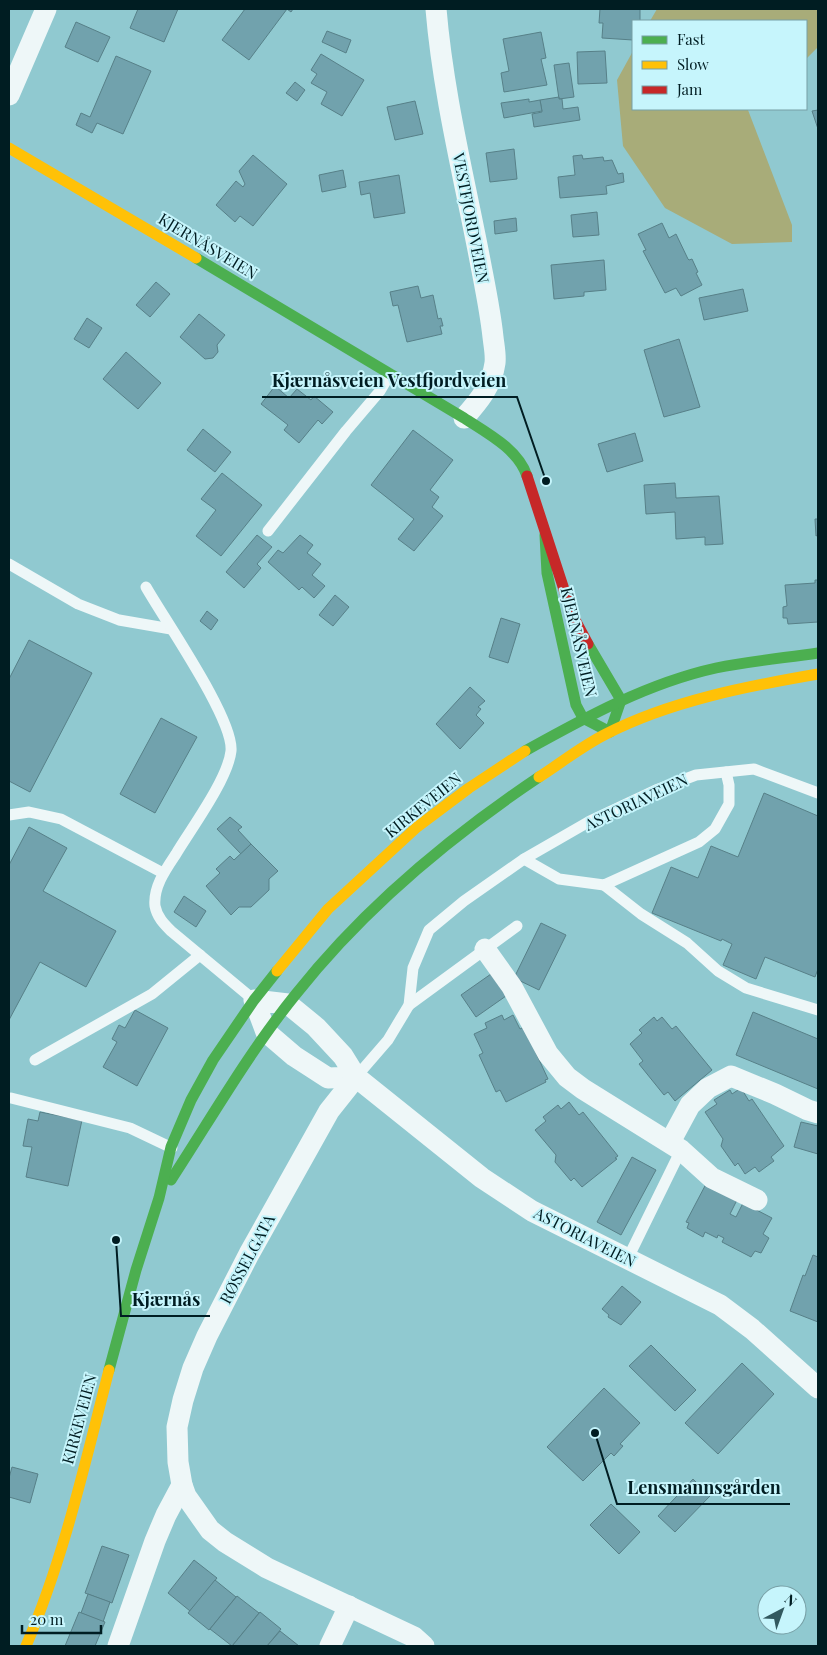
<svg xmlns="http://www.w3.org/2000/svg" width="827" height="1655" font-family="'Playfair Display',serif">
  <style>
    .green { fill: #a8ac79 }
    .building { fill: #71a2ad; stroke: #578088 }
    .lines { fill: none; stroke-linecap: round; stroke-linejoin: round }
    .lane { stroke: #eef7f8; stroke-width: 11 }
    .street { stroke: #eef7f8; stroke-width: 21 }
    .fast { stroke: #4caf50; stroke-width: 11 }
    .slow { stroke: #ffc107; stroke-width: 11 }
    .jam { stroke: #c62828; stroke-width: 11 }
    .labels { text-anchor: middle; stroke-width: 4; stroke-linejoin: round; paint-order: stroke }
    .street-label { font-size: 16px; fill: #001d22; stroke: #c6f5fc }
    .leader { fill: none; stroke: #001d22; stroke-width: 2 }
    .callout-dot { fill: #001d22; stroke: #c6f5fc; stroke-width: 2 }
    .callout-label { font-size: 18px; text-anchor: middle; font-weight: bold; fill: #001d22; stroke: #c6f5fc; stroke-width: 4; stroke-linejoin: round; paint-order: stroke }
  </style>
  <rect width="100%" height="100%" fill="#90c9d0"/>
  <g class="green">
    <polygon points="657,9 818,9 818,47 806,59 806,21 650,21"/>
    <polygon points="633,51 633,109 749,109 748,110 792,225 792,242 732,244 665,208 623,146 617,80"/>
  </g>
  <g class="building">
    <polygon points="138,9 178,9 164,42 130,28"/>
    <polygon points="245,9 293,9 291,12 287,9 249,60 222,40"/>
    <polygon points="600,9 640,9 640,21 633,21 633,40 602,38 603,23 599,23"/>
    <polygon points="76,22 110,37 98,62 65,47"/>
    <polygon points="327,31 351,40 346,53 322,42"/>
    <polygon points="541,32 546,58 541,59 547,85 504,92 501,73 509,71 503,39"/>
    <polygon points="605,51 607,83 578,84 577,52"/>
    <polygon points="321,54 364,80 342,116 321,104 327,92 311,83 317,74 311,70"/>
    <polygon points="116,56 151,71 123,134 97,123 92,133 76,125 81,113 90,117"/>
    <polygon points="569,63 574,97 559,99 554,65"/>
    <polygon points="295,82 305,90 297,101 286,93"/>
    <polygon points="559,97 559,99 562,99 563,109 578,107 580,120 534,127 532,114 542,112 540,100"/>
    <polygon points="529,99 529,102 540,100 542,111 504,118 501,103"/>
    <polygon points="415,101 423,134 395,140 387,107"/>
    <polygon points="818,110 818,129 812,111"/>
    <polygon points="514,149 517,179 490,182 486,153"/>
    <polygon points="253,155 287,184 253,226 240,216 235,222 216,205 236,181 243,187 245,184 239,171"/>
    <polygon points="582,155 583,159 603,157 604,161 612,160 618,174 623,173 624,182 606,186 607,194 560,198 558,177 575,175 573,156"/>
    <polygon points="343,170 346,187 322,192 319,175"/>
    <polygon points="399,175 405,213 374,218 370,193 361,195 359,182"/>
    <polygon points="597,212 599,235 573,237 571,215"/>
    <polygon points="516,218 517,231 495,234 494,221"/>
    <polygon points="662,223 669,238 676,234 688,259 689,260 692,259 698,272 696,273 702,285 681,296 676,288 665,293 643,251 646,250 638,234"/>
    <polygon points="604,260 606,290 584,292 584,296 554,299 551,265"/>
    <polygon points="156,282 170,294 150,317 136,305"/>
    <polygon points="418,286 421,298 433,295 438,319 441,318 443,326 440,326 442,334 407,342 398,305 393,306 390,292"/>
    <polygon points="743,289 748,311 704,320 699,298"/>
    <polygon points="199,314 225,335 217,345 218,352 213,358 205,359 180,337"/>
    <polygon points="87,318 102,328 89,348 74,339"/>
    <polygon points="679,339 700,407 664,417 644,350"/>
    <polygon points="126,352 161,383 138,409 103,379"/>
    <polygon points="275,386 289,398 297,389 311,400 314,396 333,412 322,424 318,420 299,443 284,430 288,425 261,404"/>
    <polygon points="203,429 231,452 215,472 187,450"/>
    <polygon points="413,430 453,460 430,490 439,497 432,507 443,516 414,551 398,539 414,519 371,485"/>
    <polygon points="635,433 643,461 607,472 598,444"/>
    <polygon points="222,473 262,505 221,556 196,536 216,510 201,499"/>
    <polygon points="675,483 676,498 719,496 723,544 705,545 705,537 676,539 675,512 646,514 644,485"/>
    <polygon points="815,519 818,519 818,535 816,536"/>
    <polygon points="257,535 272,547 257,564 261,568 244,588 226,572"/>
    <polygon points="300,535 313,545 307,553 321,564 312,575 325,586 314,598 302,587 299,590 268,562 278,550 283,553"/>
    <polygon points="815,580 818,580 818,622 788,624 787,618 783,618 783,607 787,606 785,585 815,583"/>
    <polygon points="335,595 349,607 333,626 319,615"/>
    <polygon points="207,611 218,620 211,630 200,621"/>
    <polygon points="501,618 520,624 508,663 489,657"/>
    <polygon points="29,640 92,673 30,792 9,781 9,679"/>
    <polygon points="470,687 485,701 478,707 481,709 476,715 484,723 460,749 436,724"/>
    <polygon points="161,718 197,737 155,813 120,794"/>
    <polygon points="764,793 818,816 818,969 815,977 765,957 756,979 723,965 732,944 722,939 721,941 652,913 671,867 698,878 711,846 738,857"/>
    <polygon points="230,817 242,827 238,830 251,844 241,854 217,829"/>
    <polygon points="29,827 67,848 43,891 116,931 86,987 40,962 9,1020 9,865"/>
    <polygon points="251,844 278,871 269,879 269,890 251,907 239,907 231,915 206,886 220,873 216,869 230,856 234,860"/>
    <polygon points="184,896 206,911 196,927 174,912"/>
    <polygon points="541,923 566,935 539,990 514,978"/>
    <polygon points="491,974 506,996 476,1017 461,995"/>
    <polygon points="135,1010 168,1028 137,1086 103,1067 117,1042 112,1039 119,1025 125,1028"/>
    <polygon points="753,1012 818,1039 818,1089 736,1055"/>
    <polygon points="502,1015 504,1020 513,1015 520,1029 524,1027 548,1079 545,1080 546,1082 506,1102 500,1090 496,1092 479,1055 483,1053 474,1034 487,1028 485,1023"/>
    <polygon points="654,1017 657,1021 662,1017 672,1029 676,1026 712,1070 675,1101 668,1092 664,1095 639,1064 643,1061 630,1044 642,1033 639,1030"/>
    <polygon points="741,1088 749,1101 752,1099 784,1146 771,1157 774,1161 759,1172 755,1167 745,1174 738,1163 735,1166 721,1146 723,1139 705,1112 717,1104 714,1100 730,1090 732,1094"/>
    <polygon points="569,1102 579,1115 583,1112 618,1156 615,1158 617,1159 582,1187 574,1178 571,1181 555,1162 556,1155 535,1130 546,1121 543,1117 558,1105 561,1109"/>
    <polygon points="40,1112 82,1120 68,1186 26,1177 32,1147 23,1146 28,1119 38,1121"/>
    <polygon points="801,1122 818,1126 818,1154 794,1147"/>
    <polygon points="632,1157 656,1170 621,1235 597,1222"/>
    <polygon points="706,1184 737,1200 730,1214 736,1217 743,1203 772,1218 763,1234 769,1238 761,1253 755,1251 751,1257 722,1242 724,1238 718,1235 717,1238 705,1232 703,1237 687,1228 689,1223 686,1222"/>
    <polygon points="813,1255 818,1257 818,1322 790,1311 803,1275 805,1276"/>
    <polygon points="622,1286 641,1302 621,1325 608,1317 609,1315 602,1309"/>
    <polygon points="651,1345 696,1390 675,1411 629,1366"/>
    <polygon points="742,1363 774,1394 718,1454 685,1423"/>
    <polygon points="604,1388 640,1423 620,1444 623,1446 614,1456 611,1453 583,1481 547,1447"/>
    <polygon points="12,1467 38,1474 30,1503 9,1497 9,1478"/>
    <polygon points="693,1479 710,1496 675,1532 658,1516"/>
    <polygon points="611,1504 640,1532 619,1554 590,1525"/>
    <polygon points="102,1546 129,1555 112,1603 85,1593"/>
    <polygon points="194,1560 217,1578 190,1611 168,1593"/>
    <polygon points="215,1580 236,1597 209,1630 188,1613"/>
    <polygon points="88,1594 110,1602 103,1622 81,1613"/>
    <polygon points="237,1596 259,1613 232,1646 210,1629"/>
    <polygon points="79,1612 105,1622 95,1646 65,1646"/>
    <polygon points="260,1612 281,1629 267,1646 235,1646 233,1645"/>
    <polygon points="280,1631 299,1646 267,1646"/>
  </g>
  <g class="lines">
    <g class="lane">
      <polyline points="268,531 346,431 380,391 390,374"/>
      <polyline points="9,564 78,604 119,620 171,629"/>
      <path d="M146 587C164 619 234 719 231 751 228 779 191 829 176 854 166 869 153 887 155 906 157 917 164 924 171 931L254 1000"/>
      <polyline points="9,815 29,812 61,819 163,873"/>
      <polyline points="524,859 559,879 604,885 699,842 715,829 729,804 729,785 726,772"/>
      <polyline points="604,885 641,914 687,943 718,971 746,988 818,1010"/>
      <polyline points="409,1005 517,926"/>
      <polyline points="35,1060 152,994 200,955"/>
      <polyline points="356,1077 388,1040 409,1005 413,968 429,930 464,901 524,859 590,821 656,790 696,775 754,769 818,793"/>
      <polyline points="11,1098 130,1128 172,1148"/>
      <polyline points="628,1258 681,1150"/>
    </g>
    <g class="street">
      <path d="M436 9C443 92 463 173 479 255 484 282 490 309 493 337 494 346 496 355 495 363 492 386 478 402 464 418"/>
      <polyline points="9,95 46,9"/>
      <polyline points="485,949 512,987 548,1054 567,1077 583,1089 681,1150 712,1178 757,1200"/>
      <polyline points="356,1077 328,1078 294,1056 266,1032 254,1000 288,1004 316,1027 343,1056 356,1077 482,1178 532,1211 720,1305 752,1329 818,1388"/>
      <polyline points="356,1077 329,1111 249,1254 207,1336 193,1368 183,1400 177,1427 178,1462 182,1485 186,1496 210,1530 225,1542 267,1568 414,1637 424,1646"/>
      <polyline points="670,1142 690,1105 708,1088 731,1076 775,1094 808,1110 818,1113"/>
      <polyline points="118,1646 155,1541 166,1515 182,1485"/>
      <polyline points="330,1646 349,1606"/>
    </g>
    <g class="fast">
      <path d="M196 258 464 418C487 433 518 449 527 476"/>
      <polyline points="545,535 547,573 576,705 583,718 610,732 621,700 588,644"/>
      <path d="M525 751C586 717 648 683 716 668 750 661 784 658 818 653"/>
      <path d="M171 1180C212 1117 249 1052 296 994 364 908 448 838 539 777"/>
      <polyline points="109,1370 136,1270 159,1198 171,1147 191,1100 213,1060 254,1000 277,971"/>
    </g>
    <g class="slow">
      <polyline points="9,148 196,258"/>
      <path d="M539 777C561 763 582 746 606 734 670 701 748 686 818 674"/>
      <polyline points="277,971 328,909 417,827 469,788 525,751"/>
      <path d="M26 1646C64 1558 85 1463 109 1370"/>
    </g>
    <polyline class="jam" points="527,476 572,614 588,644"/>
  </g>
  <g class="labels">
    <g class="street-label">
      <text transform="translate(471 218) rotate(79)" y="6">VESTFJORDVEIEN</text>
      <text transform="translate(208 246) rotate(31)" y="6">KJERNÅSVEIEN</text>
      <text transform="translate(579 642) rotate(77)" y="6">KJERNÅSVEIEN</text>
      <text transform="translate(636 802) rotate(-25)" y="6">ASTORIAVEIEN</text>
      <text transform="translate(423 805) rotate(-39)" y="6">KIRKEVEIEN</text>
      <text transform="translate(585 1237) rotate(27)" y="6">ASTORIAVEIEN</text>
      <text transform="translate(247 1259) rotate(-62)" y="6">RØSSELGATA</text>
      <text transform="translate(79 1419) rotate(-75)" y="6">KIRKEVEIEN</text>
    </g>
  </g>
  <path class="leader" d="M546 481L517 397H262M116 1240L121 1316H210M595 1433L617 1504H790"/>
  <g class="callout-dot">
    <circle cx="546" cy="481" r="5"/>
    <circle cx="116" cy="1240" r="5"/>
    <circle cx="595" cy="1433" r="5"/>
  </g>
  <g class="callout-label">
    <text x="389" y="387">Kjærnåsveien Vestfjordveien</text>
    <text x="166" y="1306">Kjærnås</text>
    <text x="704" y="1494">Lensmannsgården</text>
  </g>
  <rect width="827" height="1655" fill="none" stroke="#001d22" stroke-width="20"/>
  <rect x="632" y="20" width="175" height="90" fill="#c6f5fc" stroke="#779fa5"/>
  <rect x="642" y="36" width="25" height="8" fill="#4caf50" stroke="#779fa5"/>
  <text x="677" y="45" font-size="15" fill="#001d22">Fast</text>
  <rect x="642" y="61" width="25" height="8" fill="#ffc107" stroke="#779fa5"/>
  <text x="677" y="70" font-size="15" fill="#001d22">Slow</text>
  <rect x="642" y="86" width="25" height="8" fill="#c62828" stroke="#779fa5"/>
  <text x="677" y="95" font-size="15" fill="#001d22">Jam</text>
  <g transform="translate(782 1610) rotate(41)"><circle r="24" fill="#c6f5fc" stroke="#779fa5"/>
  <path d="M0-4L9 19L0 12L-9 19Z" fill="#32595f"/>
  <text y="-8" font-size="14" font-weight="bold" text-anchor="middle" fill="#001d22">N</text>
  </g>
  <path d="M22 1625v8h79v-8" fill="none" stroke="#001d22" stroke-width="2.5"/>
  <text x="30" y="1625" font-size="15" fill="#001d22" stroke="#c6f5fc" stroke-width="4" paint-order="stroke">20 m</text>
</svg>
